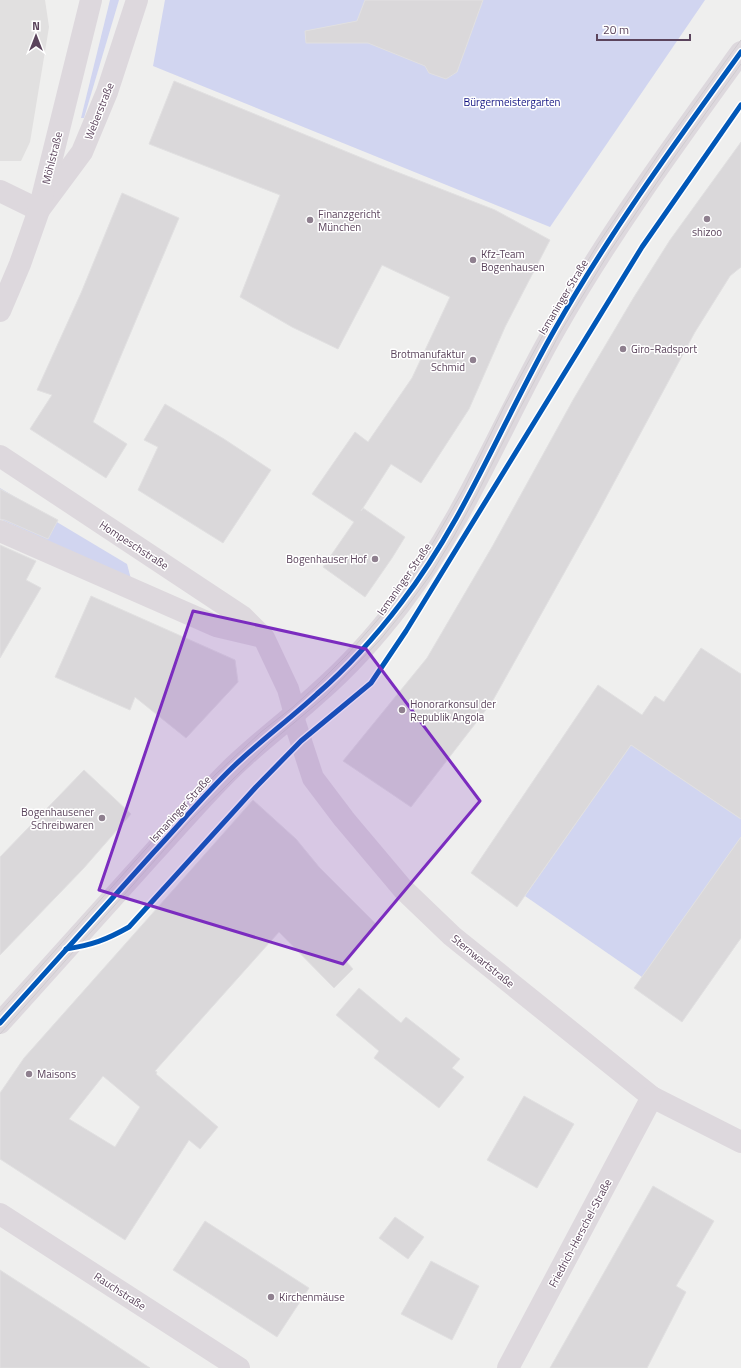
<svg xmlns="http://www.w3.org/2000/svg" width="741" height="1368" font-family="'Titillium Web',sans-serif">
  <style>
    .education { fill: #e1e0e0 }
    .green { fill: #d1d5f0 }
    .building { fill: #dad8da; stroke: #e1e0e1; fill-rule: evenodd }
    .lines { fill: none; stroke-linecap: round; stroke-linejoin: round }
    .minor { stroke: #ddd8dd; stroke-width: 22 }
    .tertiary { stroke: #ddd8dd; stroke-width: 22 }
    .tram { stroke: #d0ccd0; stroke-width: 1 }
    .cycleway-casing { stroke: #fff; stroke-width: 8 }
    .cycleway { stroke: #0057b8; stroke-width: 5 }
    .marked { fill: #7b2cbf; fill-opacity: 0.2; stroke: #7b2cbf; stroke-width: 3; stroke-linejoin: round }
    .poi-dot { fill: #8f808f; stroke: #fff; stroke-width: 1.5 }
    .labels { text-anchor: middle; stroke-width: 3; stroke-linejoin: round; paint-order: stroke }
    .park-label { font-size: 11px; fill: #111382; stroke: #fff }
    .street-label { font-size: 11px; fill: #5b445c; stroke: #fff }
    .poi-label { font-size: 11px; fill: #5b445c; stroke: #fff; text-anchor: start }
  </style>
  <rect width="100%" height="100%" fill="#efefee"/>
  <polygon class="education" points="0,0 45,0 49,27 30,142 21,161 0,161"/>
  <g class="green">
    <polygon points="110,0 119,0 84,118 81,118"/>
    <polygon points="165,0 705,0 550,227 153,66"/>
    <polygon points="0,488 127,564 131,579 0,519"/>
    <polygon points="631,745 741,819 741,837 642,977 525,896"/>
  </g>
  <g class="building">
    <polygon points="365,0 483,0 457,72 446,79 429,73 425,66 368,43 306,43 305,31 357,21"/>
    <polygon points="174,81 379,165 495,210 550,240 505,327 469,409 421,483 391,464 361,511 363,508 405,537 392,558 365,597 323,567 354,522 312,494 355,432 368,442 412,378 450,297 382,265 338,349 292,327 240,297 280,195 149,144"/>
    <polygon points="741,142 741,267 730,276 695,332 596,516 492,702 411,807 343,761 427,658 492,547 573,400 634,297 670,240"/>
    <polygon points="122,193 179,218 93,422 127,444 106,478 30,429 52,395 37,390 81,293"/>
    <polygon points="165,404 224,439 271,470 223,543 138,490 158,447 144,440"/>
    <polygon points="0,489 58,520 48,539 5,520 0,519"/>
    <polygon points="0,545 36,561 26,580 41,588 0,658"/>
    <polygon points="91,596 235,660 238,682 186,738 135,697 130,710 55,677"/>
    <polygon points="701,648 741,674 741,819 631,745 517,907 471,873 598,685 642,715 655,696 664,702"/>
    <polygon points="84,770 131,814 83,869 0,955 0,857"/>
    <path d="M253 800 296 839 319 867 376 924 345 960 353 969 334 988 279 932 155 1071 157 1072 156 1074 218 1127 200 1149 189 1140 125 1240 0 1159V1093L24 1058ZM103 1076 140 1107 115 1147 69 1119Z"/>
    <polygon points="741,837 741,938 682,1022 634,988"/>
    <polygon points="359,988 401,1023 406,1017 460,1059 452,1068 464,1077 439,1108 374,1058 379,1051 336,1015"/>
    <polygon points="524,1096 574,1124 537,1188 487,1160"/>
    <polygon points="653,1186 714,1221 676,1286 686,1292 647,1368 550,1368"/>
    <polygon points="395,1217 424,1237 408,1259 379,1238"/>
    <polygon points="205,1221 309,1288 277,1337 173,1270"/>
    <polygon points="431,1261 479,1286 452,1340 401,1314"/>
    <polygon points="0,1270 79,1321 150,1368 0,1368"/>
  </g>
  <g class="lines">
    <g class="minor">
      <polyline points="0,191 39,210 82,152 107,92 137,0"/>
      <polyline points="0,311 20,264 39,210 91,0"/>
      <polyline points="0,456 243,617 264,638 288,689 293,707 295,723 313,778 344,819 403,889 452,936 652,1097 741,1142"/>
      <polyline points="0,531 216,626 263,637"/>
      <polyline points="0,1214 239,1368"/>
      <polyline points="508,1368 652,1097"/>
    </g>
    <path class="tertiary" d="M0 1023C51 966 102 909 153 853 180 824 205 794 233 767 260 741 290 719 317 694 348 667 376 636 401 603 465 520 503 420 555 329 610 232 676 142 741 52"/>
    <g class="tram">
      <polyline points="0,1012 171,821 215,775 261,732 293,707 316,686 347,655 395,600 419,567 464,489 505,405 549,324 598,244 663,148 741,40"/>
      <polyline points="0,1034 189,822 270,743 326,696 380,640 406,608 431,574 454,536 476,496 518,412 561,331 610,251 675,156 741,64"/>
    </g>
    <g class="cycleway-casing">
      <g id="cycleway">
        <path d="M66 949C92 945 106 940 129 927L256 787 301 741 371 683 406 631 642 247 741 105"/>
        <path d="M0 1023C51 966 102 909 153 853 180 824 205 794 233 767 260 741 290 719 317 694 348 667 376 636 401 603 465 520 503 420 555 329 610 232 676 142 741 52"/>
      </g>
    </g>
    <use href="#cycleway" class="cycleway"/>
  </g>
  <path class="marked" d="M193 611 366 649 480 801 343 964 99 890Z"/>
  <g class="poi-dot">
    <circle cx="707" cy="219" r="4"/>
    <circle cx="310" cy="220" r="4"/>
    <circle cx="473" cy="260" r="4"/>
    <circle cx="623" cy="349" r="4"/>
    <circle cx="473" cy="360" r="4"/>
    <circle cx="375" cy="559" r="4"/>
    <circle cx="402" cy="710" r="4"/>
    <circle cx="102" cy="818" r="4"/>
    <circle cx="29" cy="1074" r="4"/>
    <circle cx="271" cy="1297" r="4"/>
  </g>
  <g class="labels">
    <g class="park-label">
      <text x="512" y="106">Bürgermeistergarten</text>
    </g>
    <g class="street-label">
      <text transform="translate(99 111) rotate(-68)" y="4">Weberstraße</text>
      <text transform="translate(52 158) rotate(-76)" y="4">Möhlstraße</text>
      <text transform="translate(563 297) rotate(-59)" y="4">Ismaninger Straße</text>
      <text transform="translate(134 545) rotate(33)" y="4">Hompeschstraße</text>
      <text transform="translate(404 579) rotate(-55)" y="4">Ismaninger Straße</text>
      <text transform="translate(180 809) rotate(-48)" y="4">Ismaninger Straße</text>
      <text transform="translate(483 961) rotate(39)" y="4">Sternwartstraße</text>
      <text transform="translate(580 1233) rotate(-62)" y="4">Friedrich-Herschel-Straße</text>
      <text transform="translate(120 1291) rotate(33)" y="4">Rauchstraße</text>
    </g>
    <g class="poi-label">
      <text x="318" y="218">Finanzgericht<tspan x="318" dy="13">München</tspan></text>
      <text x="707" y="236" text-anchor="middle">shizoo</text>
      <text x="481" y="258">Kfz-Team<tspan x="481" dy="13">Bogenhausen</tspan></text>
      <text x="631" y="353">Giro-Radsport</text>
      <text x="465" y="358" text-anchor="end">Brotmanufaktur<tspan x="465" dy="13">Schmid</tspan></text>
      <text x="367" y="563" text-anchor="end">Bogenhauser Hof</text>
      <text x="410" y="708">Honorarkonsul der<tspan x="410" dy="13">Republik Angola</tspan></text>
      <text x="94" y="816" text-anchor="end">Bogenhausener<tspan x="94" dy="13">Schreibwaren</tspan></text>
      <text x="37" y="1078">Maisons</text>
      <text x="279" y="1301">Kirchenmäuse</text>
    </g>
  </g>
  <g transform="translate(36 36)" stroke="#ffffff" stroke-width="3" paint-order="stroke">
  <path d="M0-3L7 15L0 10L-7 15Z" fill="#5b445c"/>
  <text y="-6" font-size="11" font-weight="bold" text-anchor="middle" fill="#5b445c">N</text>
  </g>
  <path d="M597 34v6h93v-6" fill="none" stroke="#5b445c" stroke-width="2"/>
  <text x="603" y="34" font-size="12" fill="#5b445c" stroke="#ffffff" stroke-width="3" paint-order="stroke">20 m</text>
</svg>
